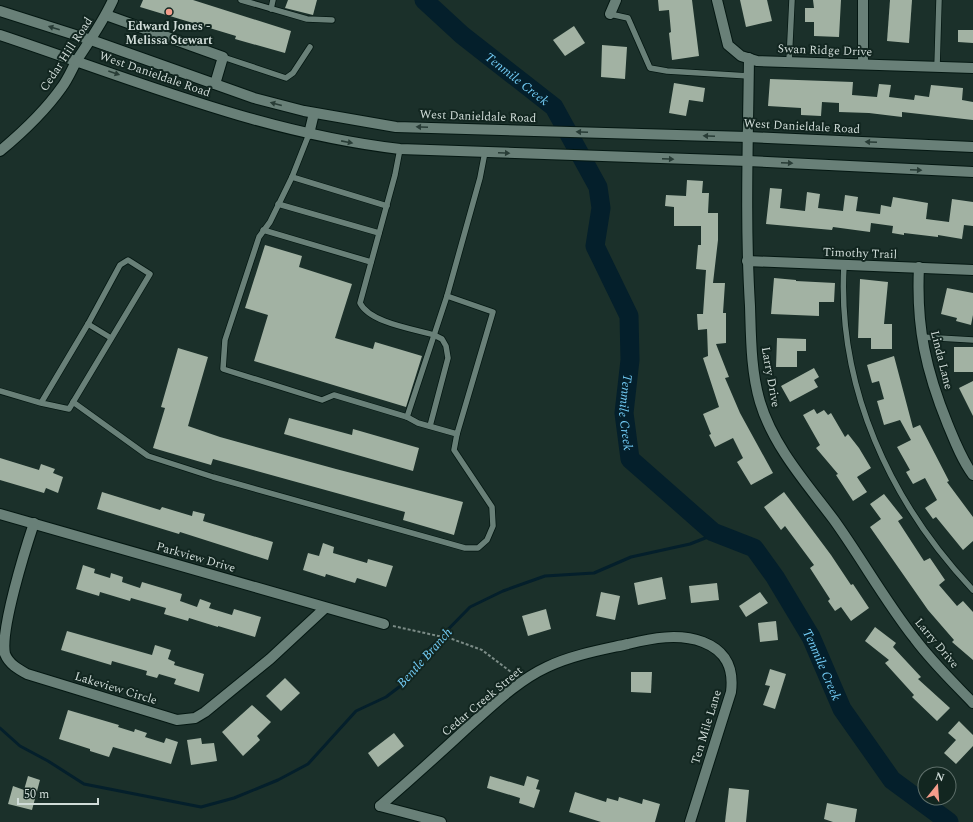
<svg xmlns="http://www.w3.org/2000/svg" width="973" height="822" font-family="Spectral,serif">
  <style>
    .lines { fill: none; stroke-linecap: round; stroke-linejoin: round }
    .stream { stroke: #041f2b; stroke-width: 3 }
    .river { stroke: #041f2b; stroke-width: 19 }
    .building { fill: #a2b2a3 }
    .service-casing { stroke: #041712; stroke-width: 7 }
    .minor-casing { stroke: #041712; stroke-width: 12 }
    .tertiary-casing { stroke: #041712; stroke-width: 12 }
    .secondary-casing { stroke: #041712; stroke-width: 12 }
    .path { stroke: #7c8c87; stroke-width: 2; stroke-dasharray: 3 2; stroke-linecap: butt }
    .service { stroke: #698078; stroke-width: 5.5 }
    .minor { stroke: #698078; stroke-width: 10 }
    .tertiary { stroke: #698078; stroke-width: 10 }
    .secondary { stroke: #698078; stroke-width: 10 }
    .oneway { fill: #283c36 }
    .poi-dot { fill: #f49d8b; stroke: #122620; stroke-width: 1.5 }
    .labels { text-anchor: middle; stroke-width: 4; stroke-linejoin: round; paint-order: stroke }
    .poi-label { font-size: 12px; font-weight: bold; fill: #d0dcd8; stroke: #122620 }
    .street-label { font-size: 12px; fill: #d0dcd8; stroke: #122620 }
    .water-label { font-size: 13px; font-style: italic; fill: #72cbf5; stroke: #122620 }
  </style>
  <rect width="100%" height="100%" fill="#1b302a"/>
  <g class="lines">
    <polyline class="stream" points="0,728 20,746 48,761 84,784 201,807 234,798 278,780 308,764 356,711 386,697 407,681 425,653 470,607 503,591 545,576 594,573 631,557 690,544 718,533"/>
    <path class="river" id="s1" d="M424 0 462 35 554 107 598 187 601 208 595 246 629 316 630 360 624 413 630 459 713 532 754 548 775 577 811 637 842 709 892 780 949 822"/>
  </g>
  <g class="building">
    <polygon points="143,0 193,0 291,31 285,53 235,39 236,36 140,7"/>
    <polygon points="288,0 317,0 313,15 285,8"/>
    <polygon points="658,0 692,0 699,56 672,60 669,33 671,32 669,10 659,11"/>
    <polygon points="740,0 767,0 772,21 746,27"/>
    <polygon points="813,0 841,0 839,37 814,36 814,22 805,22 805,8 814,8"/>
    <polygon points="890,0 912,0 909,43 887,41"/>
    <polygon points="574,26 585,43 565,56 553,40"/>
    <polygon points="958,30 973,30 973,43 958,42"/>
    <polygon points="602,45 627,47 625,79 601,77"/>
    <polygon points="770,79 853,82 852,95 877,97 879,84 891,85 889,97 914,100 915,95 929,97 931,85 963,88 962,100 973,102 973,120 902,112 902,117 869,113 839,112 839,103 822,102 821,116 801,115 801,108 768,106"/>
    <polygon points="674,83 705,88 703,102 689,100 686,116 669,113"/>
    <polygon points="687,180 703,181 702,193 709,193 708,213 718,213 718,240 713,283 725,283 723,313 726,313 726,343 716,344 729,377 725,378 740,413 773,473 751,485 737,462 743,458 733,438 715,447 709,435 711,434 703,414 719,407 703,358 708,356 707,329 698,330 697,314 703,314 706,270 696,269 698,245 701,245 701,226 674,226 674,207 665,206 666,195 686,196"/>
    <polygon points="770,188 782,189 780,208 805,211 807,192 820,194 818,208 843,211 845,195 858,197 856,211 880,214 881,205 891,207 893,197 928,203 926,219 949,222 952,199 973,202 973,226 964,225 962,239 938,235 938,237 904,233 904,235 892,233 893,226 871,223 870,232 833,227 832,230 766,224"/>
    <polygon points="265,245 302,256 299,267 352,284 335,338 373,349 375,342 422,356 406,407 254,361 268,315 245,308"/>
    <polygon points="774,278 796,280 796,281 835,283 834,302 819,302 819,316 771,314"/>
    <polygon points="860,279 888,282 884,324 892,324 892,349 871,349 871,338 858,338"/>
    <polygon points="947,288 973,293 973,315 971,325 956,321 957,318 941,314"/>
    <polygon points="777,338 806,339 806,351 797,351 797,367 776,367"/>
    <rect x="954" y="347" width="19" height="25"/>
    <polygon points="178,348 208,357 188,426 220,437 336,469 463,502 454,535 403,520 405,512 213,459 211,465 153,448 165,408 161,407"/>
    <polygon points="894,356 913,428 920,425 949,481 947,482 973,517 973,541 963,550 936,517 933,519 925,508 937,500 925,478 913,484 906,472 910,470 897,447 911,440 900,420 884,425 877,401 884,399 879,381 872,383 867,365"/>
    <polygon points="814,368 819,377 814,380 818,387 790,402 781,386"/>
    <polygon points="973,381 973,416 959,388"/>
    <polygon points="814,409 817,414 824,410 828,415 831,413 845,437 848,434 859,448 871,468 857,477 867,492 853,501 836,475 838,474 816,448 820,445 803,415"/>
    <polygon points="289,418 352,435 353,429 419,448 413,471 284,434"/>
    <polygon points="0,458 39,470 41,464 55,469 53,473 63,477 58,493 46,488 44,493 0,480"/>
    <polygon points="102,492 160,510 162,507 192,516 193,511 205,514 203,521 273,542 268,560 180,532 179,534 97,509"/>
    <polygon points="784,492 831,555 851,585 853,584 869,608 851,621 841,607 835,611 828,601 830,599 810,568 814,565 785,526 781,530 764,507"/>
    <polygon points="884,494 903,518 898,521 924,561 930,558 945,580 939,585 957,606 963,601 973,612 973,660 952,642 954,640 928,610 870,527 881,519 870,504"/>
    <polygon points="323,543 334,547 333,553 367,563 368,559 393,566 386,587 357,578 355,583 326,574 325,577 303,570 308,553 319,556"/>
    <polygon points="83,565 95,569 94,573 110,578 111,573 123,577 122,582 140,588 142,582 182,594 180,601 197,607 200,599 211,603 209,608 232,615 234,609 261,617 255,637 218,626 218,627 189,618 188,621 164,614 166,608 131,598 130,601 100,592 99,596 76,589"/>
    <polygon points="662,577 666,599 638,605 634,583"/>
    <polygon points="717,583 719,600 691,603 689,586"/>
    <polygon points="601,592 620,596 615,620 596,616"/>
    <polygon points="760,592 768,603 746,617 739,606"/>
    <polygon points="546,609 551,629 528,636 522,616"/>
    <polygon points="776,621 778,640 760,642 758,623"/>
    <polygon points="875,627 896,643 893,647 921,677 918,679 950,708 937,721 912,697 914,695 885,663 889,660 865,641"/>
    <polygon points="67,631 152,655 155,645 171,650 168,659 175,662 174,665 204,674 199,692 174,684 176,679 159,674 157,678 146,675 147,671 112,661 111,665 61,650"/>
    <polygon points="770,669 786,674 775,709 763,705 770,686 765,685"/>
    <polygon points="631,672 652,672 651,693 631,692"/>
    <polygon points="285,678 300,693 281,711 266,696"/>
    <polygon points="252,705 271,722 257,736 260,740 243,756 222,732"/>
    <polygon points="68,710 119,725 118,727 134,732 135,729 147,733 145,737 164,743 166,738 178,742 171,764 113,747 109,757 90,751 90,749 59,739"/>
    <polygon points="959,721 973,735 973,746 956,764 944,753 956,740 948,733"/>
    <polygon points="394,733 404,746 378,767 368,753"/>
    <polygon points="201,738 202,744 214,743 217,761 191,765 187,740"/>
    <polygon points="28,776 40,780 32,810 8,804 13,786 24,790"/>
    <polygon points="490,776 524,786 527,776 539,780 536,789 540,790 534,808 519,803 520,798 487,788"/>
    <polygon points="729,788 749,790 746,822 725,822"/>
    <polygon points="575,792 606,802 607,798 618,801 619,797 642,804 643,799 660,804 655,822 601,822 569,812"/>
    <polygon points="827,803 857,809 855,822 833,822 824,819"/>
  </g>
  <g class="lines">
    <g class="service-casing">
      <g id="service">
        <polyline points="241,0 307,19 332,20"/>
        <polyline points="271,9 273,0"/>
        <polyline points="610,14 628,18 650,68 667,71 749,76"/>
        <polyline points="223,57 286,78 293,73 310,47"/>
        <polyline points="789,62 792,0"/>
        <polyline points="937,67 939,0"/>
        <polyline points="309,134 292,177 270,222 259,237 225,340 223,369 322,400 334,395 407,417 447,296 480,178 485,152"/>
        <path d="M400 149 395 175 360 303C370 323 414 329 434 335L442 339 446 346 448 358 430 426"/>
        <polyline points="292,177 387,206"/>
        <polyline points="278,204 379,233"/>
        <polyline points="263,230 371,262"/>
        <path d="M844 265C837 387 890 502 973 590"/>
        <polyline points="88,324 111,338"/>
        <polyline points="921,337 973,340"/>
        <polyline points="0,391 41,403 69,409 150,274 128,260 120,265 88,324 41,403"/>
        <polyline points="73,402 148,456 213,477 465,548 478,548 487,540 493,526 492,507 454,450 457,434"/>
        <polyline points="407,417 418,423 457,434 493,312 447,296"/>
      </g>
    </g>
    <g class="minor-casing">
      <g id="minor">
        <polyline points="717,0 728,45 741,56 757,61 973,68"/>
        <polyline points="863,0 863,64"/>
        <polyline points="610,14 616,0"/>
        <polyline points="106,15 223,57 215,84"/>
        <path d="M749 58C748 141 745 224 750 306 751 338 751 372 760 402 773 446 807 484 834 520 862 559 885 601 915 639 932 662 953 682 973 703"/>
        <polyline points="747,261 973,270"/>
        <path d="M919 267C916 327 926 371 948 425 955 442 962 460 973 475"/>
        <polyline points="0,514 384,624"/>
        <path d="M34 523C25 550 0 630 5 654 9 664 18 669 27 674L177 720 195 718 205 712 270 659 325 608"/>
        <path d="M380 806C410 780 439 754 468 727 492 706 517 681 547 667 572 655 601 650 628 644 652 638 679 633 703 642 726 651 734 668 731 692L690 822"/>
        <polyline points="380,806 441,822"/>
      </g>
    </g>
    <g class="tertiary-casing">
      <path id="tertiary" d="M0 151C23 132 45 111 62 87 68 79 72 69 77 60 90 40 103 22 113 0"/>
    </g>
    <g class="secondary-casing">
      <g id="secondary">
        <polyline points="0,11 91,40 254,98 304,111 396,127 748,137 973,147"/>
        <path d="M0 35C132 79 261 133 400 149L748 161 973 172"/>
        <polyline points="309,134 314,113"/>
      </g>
    </g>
    <polyline class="path" points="393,626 452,639 482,650 515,675"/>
    <use href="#service" class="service"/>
    <use href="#minor" class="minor"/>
    <use href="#tertiary" class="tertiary"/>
    <use href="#secondary" class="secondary"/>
  </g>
  <defs><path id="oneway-solid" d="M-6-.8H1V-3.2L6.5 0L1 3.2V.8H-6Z"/></defs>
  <g class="oneway">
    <use href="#oneway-solid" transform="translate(54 28) rotate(-163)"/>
    <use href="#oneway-solid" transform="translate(114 73) rotate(19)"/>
    <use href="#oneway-solid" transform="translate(276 104) rotate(-165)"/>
    <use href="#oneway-solid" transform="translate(422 127) rotate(-178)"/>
    <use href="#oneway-solid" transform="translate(582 132) rotate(-178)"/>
    <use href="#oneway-solid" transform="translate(709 136) rotate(-178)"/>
    <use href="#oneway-solid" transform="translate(347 142) rotate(11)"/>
    <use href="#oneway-solid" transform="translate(871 142) rotate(-177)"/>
    <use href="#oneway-solid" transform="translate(504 153) rotate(2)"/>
    <use href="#oneway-solid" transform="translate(668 159) rotate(2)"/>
    <use href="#oneway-solid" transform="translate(787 163) rotate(3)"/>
    <use href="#oneway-solid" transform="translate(916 170) rotate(3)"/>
  </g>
  <circle class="poi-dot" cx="169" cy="12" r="4"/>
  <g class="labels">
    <g class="poi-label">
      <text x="169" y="30">Edward Jones -<tspan x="169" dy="14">Melissa Stewart</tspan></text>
    </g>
    <g class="street-label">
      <text transform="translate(825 50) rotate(2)" y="4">Swan Ridge Drive</text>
      <text transform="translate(66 54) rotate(-57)" y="4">Cedar Hill Road</text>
      <text transform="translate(155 74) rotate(19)" y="4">West Danieldale Road</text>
      <text transform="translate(478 116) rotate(2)" y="4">West Danieldale Road</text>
      <text transform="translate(802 126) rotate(3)" y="4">West Danieldale Road</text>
      <text transform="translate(860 253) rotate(2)" y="4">Timothy Trail</text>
      <text transform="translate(942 360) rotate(76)" y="4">Linda Lane</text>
      <text transform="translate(771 377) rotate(80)" y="4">Larry Drive</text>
      <text transform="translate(196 557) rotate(16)" y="4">Parkview Drive</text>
      <text transform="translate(937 643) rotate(50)" y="4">Larry Drive</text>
      <text transform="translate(116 688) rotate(17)" y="4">Lakeview Circle</text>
      <text transform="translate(482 701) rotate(-40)" y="4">Cedar Creek Street</text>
      <text transform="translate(706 727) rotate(-73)" y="4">Ten Mile Lane</text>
    </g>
    <g class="water-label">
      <text dy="5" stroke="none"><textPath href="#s1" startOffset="122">Tenmile Creek</textPath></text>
      <text dy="5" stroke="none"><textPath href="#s1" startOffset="494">Tenmile Creek</textPath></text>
      <text transform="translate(424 657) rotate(-48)" y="5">Bentle Branch</text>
      <text dy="5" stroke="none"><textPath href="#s1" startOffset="831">Tenmile Creek</textPath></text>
    </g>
  </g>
  <g transform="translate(937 786) rotate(17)"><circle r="19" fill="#122620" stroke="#5e6f6a"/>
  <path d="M0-3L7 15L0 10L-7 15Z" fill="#f49d8b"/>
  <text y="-6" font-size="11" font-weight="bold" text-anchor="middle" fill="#d0dcd8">N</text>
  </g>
  <path d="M18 798v6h80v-6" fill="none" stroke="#d0dcd8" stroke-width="2"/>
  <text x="24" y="798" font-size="12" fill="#d0dcd8" stroke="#122620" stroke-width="3" paint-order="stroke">50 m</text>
</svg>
